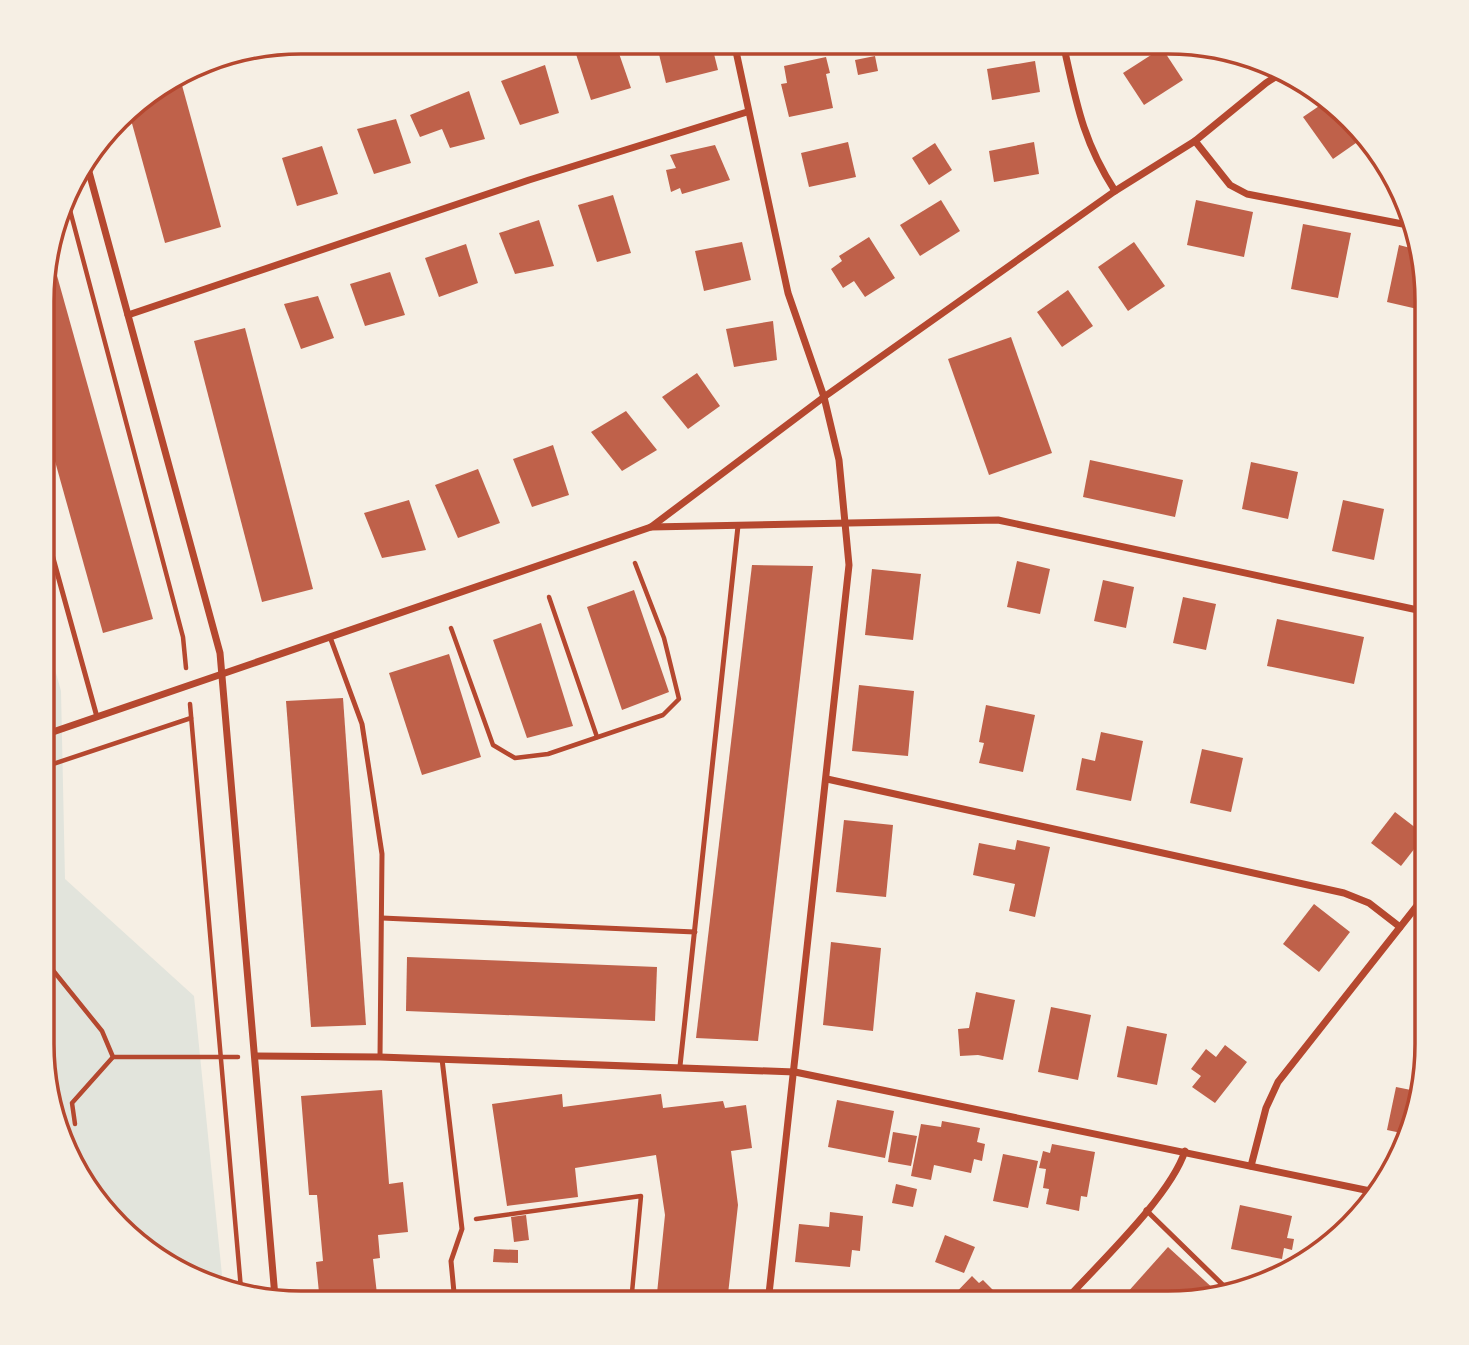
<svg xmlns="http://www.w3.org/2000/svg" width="1469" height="1345" font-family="Karla,sans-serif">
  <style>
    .green { fill: #e2e4dc }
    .building { fill: #bf614a }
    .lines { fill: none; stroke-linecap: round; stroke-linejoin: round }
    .path { stroke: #b5482f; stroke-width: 4.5 }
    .service { stroke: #b5482f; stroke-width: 5 }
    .minor { stroke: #b5482f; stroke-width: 7 }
    .rim { fill: none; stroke: #b5482f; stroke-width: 3.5 }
  </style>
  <rect width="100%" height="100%" fill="#f6efe4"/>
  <polygon class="green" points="45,634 61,691 65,879 194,996 223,1285 187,1276 106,1214 62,1142 43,1060"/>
  <g class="building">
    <polygon points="579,42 615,42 631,88 591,100 573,45"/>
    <polygon points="656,42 711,42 718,70 666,83"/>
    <polygon points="1162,48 1183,80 1144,105 1123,73"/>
    <polygon points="875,56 878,71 858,75 855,60"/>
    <polygon points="826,57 830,73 826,74 833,108 789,117 781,84 787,83 784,66"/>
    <polygon points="1035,61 1040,92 992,100 987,69"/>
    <polygon points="545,65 559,113 520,125 501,81"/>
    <polygon points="180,78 221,227 165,243 128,109"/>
    <polygon points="469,91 485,139 450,148 442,129 420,137 410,115"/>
    <polygon points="1325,102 1366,136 1333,159 1303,117"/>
    <polygon points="396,119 411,163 374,174 357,129"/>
    <polygon points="848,142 856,177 809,187 801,153"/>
    <polygon points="1034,142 1039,174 994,182 989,151"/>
    <polygon points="935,143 952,170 929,185 912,158"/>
    <polygon points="715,145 730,180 682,194 680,188 671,192 666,170 676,168 670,155"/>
    <polygon points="322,146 338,194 297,206 282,158"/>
    <polygon points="613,195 631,253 597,262 578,205"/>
    <polygon points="941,200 960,231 920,256 900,225"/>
    <polygon points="1196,200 1253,212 1244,257 1187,245"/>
    <polygon points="539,220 554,266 515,274 499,233"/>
    <polygon points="1303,224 1351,233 1338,298 1291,289"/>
    <polygon points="869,237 895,278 865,297 854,281 843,288 831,269 842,261 839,256"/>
    <polygon points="742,242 751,280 704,291 695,251"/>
    <polygon points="1134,242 1165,286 1128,311 1098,267"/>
    <polygon points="466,244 478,283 439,297 425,258"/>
    <polygon points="1399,245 1418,250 1426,284 1426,311 1387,302"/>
    <polygon points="49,247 153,619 103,633 46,429"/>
    <polygon points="390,272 405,315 365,326 350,284"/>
    <polygon points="1068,290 1093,326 1062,347 1037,312"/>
    <polygon points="318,296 334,338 301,349 284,304"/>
    <polygon points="773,321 777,360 734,367 726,329"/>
    <polygon points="245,328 313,589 262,602 194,341"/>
    <polygon points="1011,337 1052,453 989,475 948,359"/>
    <polygon points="697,373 720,406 688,429 662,397"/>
    <polygon points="626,411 657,450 622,471 591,432"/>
    <polygon points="553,445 569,495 532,507 513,459"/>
    <polygon points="1090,460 1183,480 1175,517 1083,497"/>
    <polygon points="1251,462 1298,472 1288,519 1242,509"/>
    <polygon points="478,469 500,523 458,538 435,485"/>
    <polygon points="409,500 426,550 382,558 364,513"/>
    <polygon points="1343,500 1384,509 1374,560 1332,551"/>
    <polygon points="1425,534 1427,534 1427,572 1418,571"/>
    <polygon points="1017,561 1050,569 1040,614 1007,607"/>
    <polygon points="752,565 813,566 758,1041 696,1038"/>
    <polygon points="872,569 921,574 913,640 865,635"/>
    <polygon points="1103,580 1134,587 1126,628 1094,621"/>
    <polygon points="634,590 669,692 622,710 587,607"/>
    <polygon points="1183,597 1216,604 1206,650 1173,643"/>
    <polygon points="1277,619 1364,637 1354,684 1267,666"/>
    <polygon points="541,623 573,726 527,738 493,640"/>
    <polygon points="449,654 481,757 422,775 389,673"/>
    <polygon points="859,685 914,691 908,756 852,751"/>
    <polygon points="343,698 366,1025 311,1027 286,701"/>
    <polygon points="986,705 1035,715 1023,772 979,763 984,743 979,742"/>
    <polygon points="1101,732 1143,741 1131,801 1076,790 1082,758 1095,761"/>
    <polygon points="1202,749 1243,758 1231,812 1190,803"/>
    <polygon points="1395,812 1425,835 1401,866 1371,843"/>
    <polygon points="844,820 893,825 886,897 836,892"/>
    <polygon points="1017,840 1050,847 1035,917 1009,911 1015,884 973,875 979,843 1015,850"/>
    <polygon points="1314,904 1350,932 1319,972 1283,944"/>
    <polygon points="831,942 881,948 873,1031 823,1025"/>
    <polygon points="407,957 657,967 655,1021 406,1011"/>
    <polygon points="976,992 1015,1000 1003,1060 978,1055 960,1056 958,1029 969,1028"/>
    <polygon points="1051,1007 1091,1015 1078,1080 1038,1072"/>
    <polygon points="1127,1026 1167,1034 1157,1085 1117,1077"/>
    <polygon points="1225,1045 1247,1062 1215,1103 1192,1087 1201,1076 1191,1069 1206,1049 1216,1057"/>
    <polygon points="1396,1087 1416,1091 1406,1134 1387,1130"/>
    <polygon points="382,1090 389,1184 403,1182 408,1232 378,1235 380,1258 373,1259 378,1303 320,1303 316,1262 323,1261 317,1195 309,1195 301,1096"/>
    <polygon points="562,1094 563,1107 661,1094 663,1108 723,1101 725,1108 746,1105 752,1148 731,1151 738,1205 727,1303 656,1303 665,1215 656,1155 575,1168 578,1197 507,1206 492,1104"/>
    <polygon points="837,1100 894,1111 885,1158 828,1147"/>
    <polygon points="942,1121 980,1128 977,1142 985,1144 982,1161 974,1159 971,1173 934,1165 931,1180 911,1176 921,1124 941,1127"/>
    <polygon points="893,1132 917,1136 911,1166 888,1162"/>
    <polygon points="1052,1144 1095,1152 1087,1197 1081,1196 1079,1211 1046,1204 1049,1189 1043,1188 1046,1169 1039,1168 1043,1151 1050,1153"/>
    <polygon points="1003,1154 1038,1161 1028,1208 993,1201"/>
    <polygon points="896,1184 917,1189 913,1207 892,1203"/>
    <polygon points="1240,1205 1292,1216 1287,1238 1294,1239 1292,1250 1284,1248 1282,1259 1231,1249"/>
    <polygon points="830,1212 863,1216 860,1251 852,1250 850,1267 795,1262 799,1224 829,1227"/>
    <polygon points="526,1215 529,1240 514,1242 511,1217"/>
    <polygon points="945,1235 975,1247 964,1273 935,1262"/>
    <polygon points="1168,1247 1217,1292 1214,1296 1184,1302 1118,1303"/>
    <polygon points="494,1249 518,1250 518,1263 493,1262"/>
    <polygon points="972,1276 979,1283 983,1280 994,1291 990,1294 999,1303 946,1303"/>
  </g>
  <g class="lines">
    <g class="path">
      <polyline points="67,199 183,637 186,668"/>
      <polyline points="549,597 597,737"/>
      <polyline points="451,628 493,745 515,758 548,754 663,715 679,699 664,638 635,563"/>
      <polyline points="190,704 241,1289"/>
      <polyline points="44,767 191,718"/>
      <polyline points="43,958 102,1031 113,1057 238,1057"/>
      <polyline points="75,1124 72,1103 113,1057"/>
      <polyline points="476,1219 641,1196 631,1303"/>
    </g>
    <g class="service">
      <polyline points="45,529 97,717"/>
      <polyline points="330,637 362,724 382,854 380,1057"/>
      <polyline points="382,918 695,932"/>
      <polyline points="442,1059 462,1229 451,1261 455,1303"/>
      <polyline points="680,1066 738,526"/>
      <polyline points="1146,1210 1230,1292"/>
    </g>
    <g class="minor">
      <polyline points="734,42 788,293 824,397 839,460 849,565 768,1303"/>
      <path d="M1063 43C1076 101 1082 140 1115 191"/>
      <polyline points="1195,141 1230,185 1247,194 1413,226"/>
      <polyline points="86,161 220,653 275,1297"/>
      <polyline points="128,315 529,180 747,112"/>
      <polyline points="651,527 998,520 1427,612"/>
      <polyline points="44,735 651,527 824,397 1115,191 1195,141 1266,83 1285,71"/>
      <polyline points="827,779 1344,893 1369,903 1400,927"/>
      <polyline points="256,1056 380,1057 795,1072 1375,1192"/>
      <polyline points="1251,1166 1266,1108 1278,1082 1427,893"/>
      <path d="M1063 1303C1098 1264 1170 1197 1185 1151"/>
    </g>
  </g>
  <path d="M0 0H1469V1345H0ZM301 54H1168A247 247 0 0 1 1415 301V1044A247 247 0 0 1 1168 1291H301A247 247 0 0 1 54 1044V301A247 247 0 0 1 301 54Z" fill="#f6efe4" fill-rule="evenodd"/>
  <path class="rim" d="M301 54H1168A247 247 0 0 1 1415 301V1044A247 247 0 0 1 1168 1291H301A247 247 0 0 1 54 1044V301A247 247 0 0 1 301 54Z"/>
</svg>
